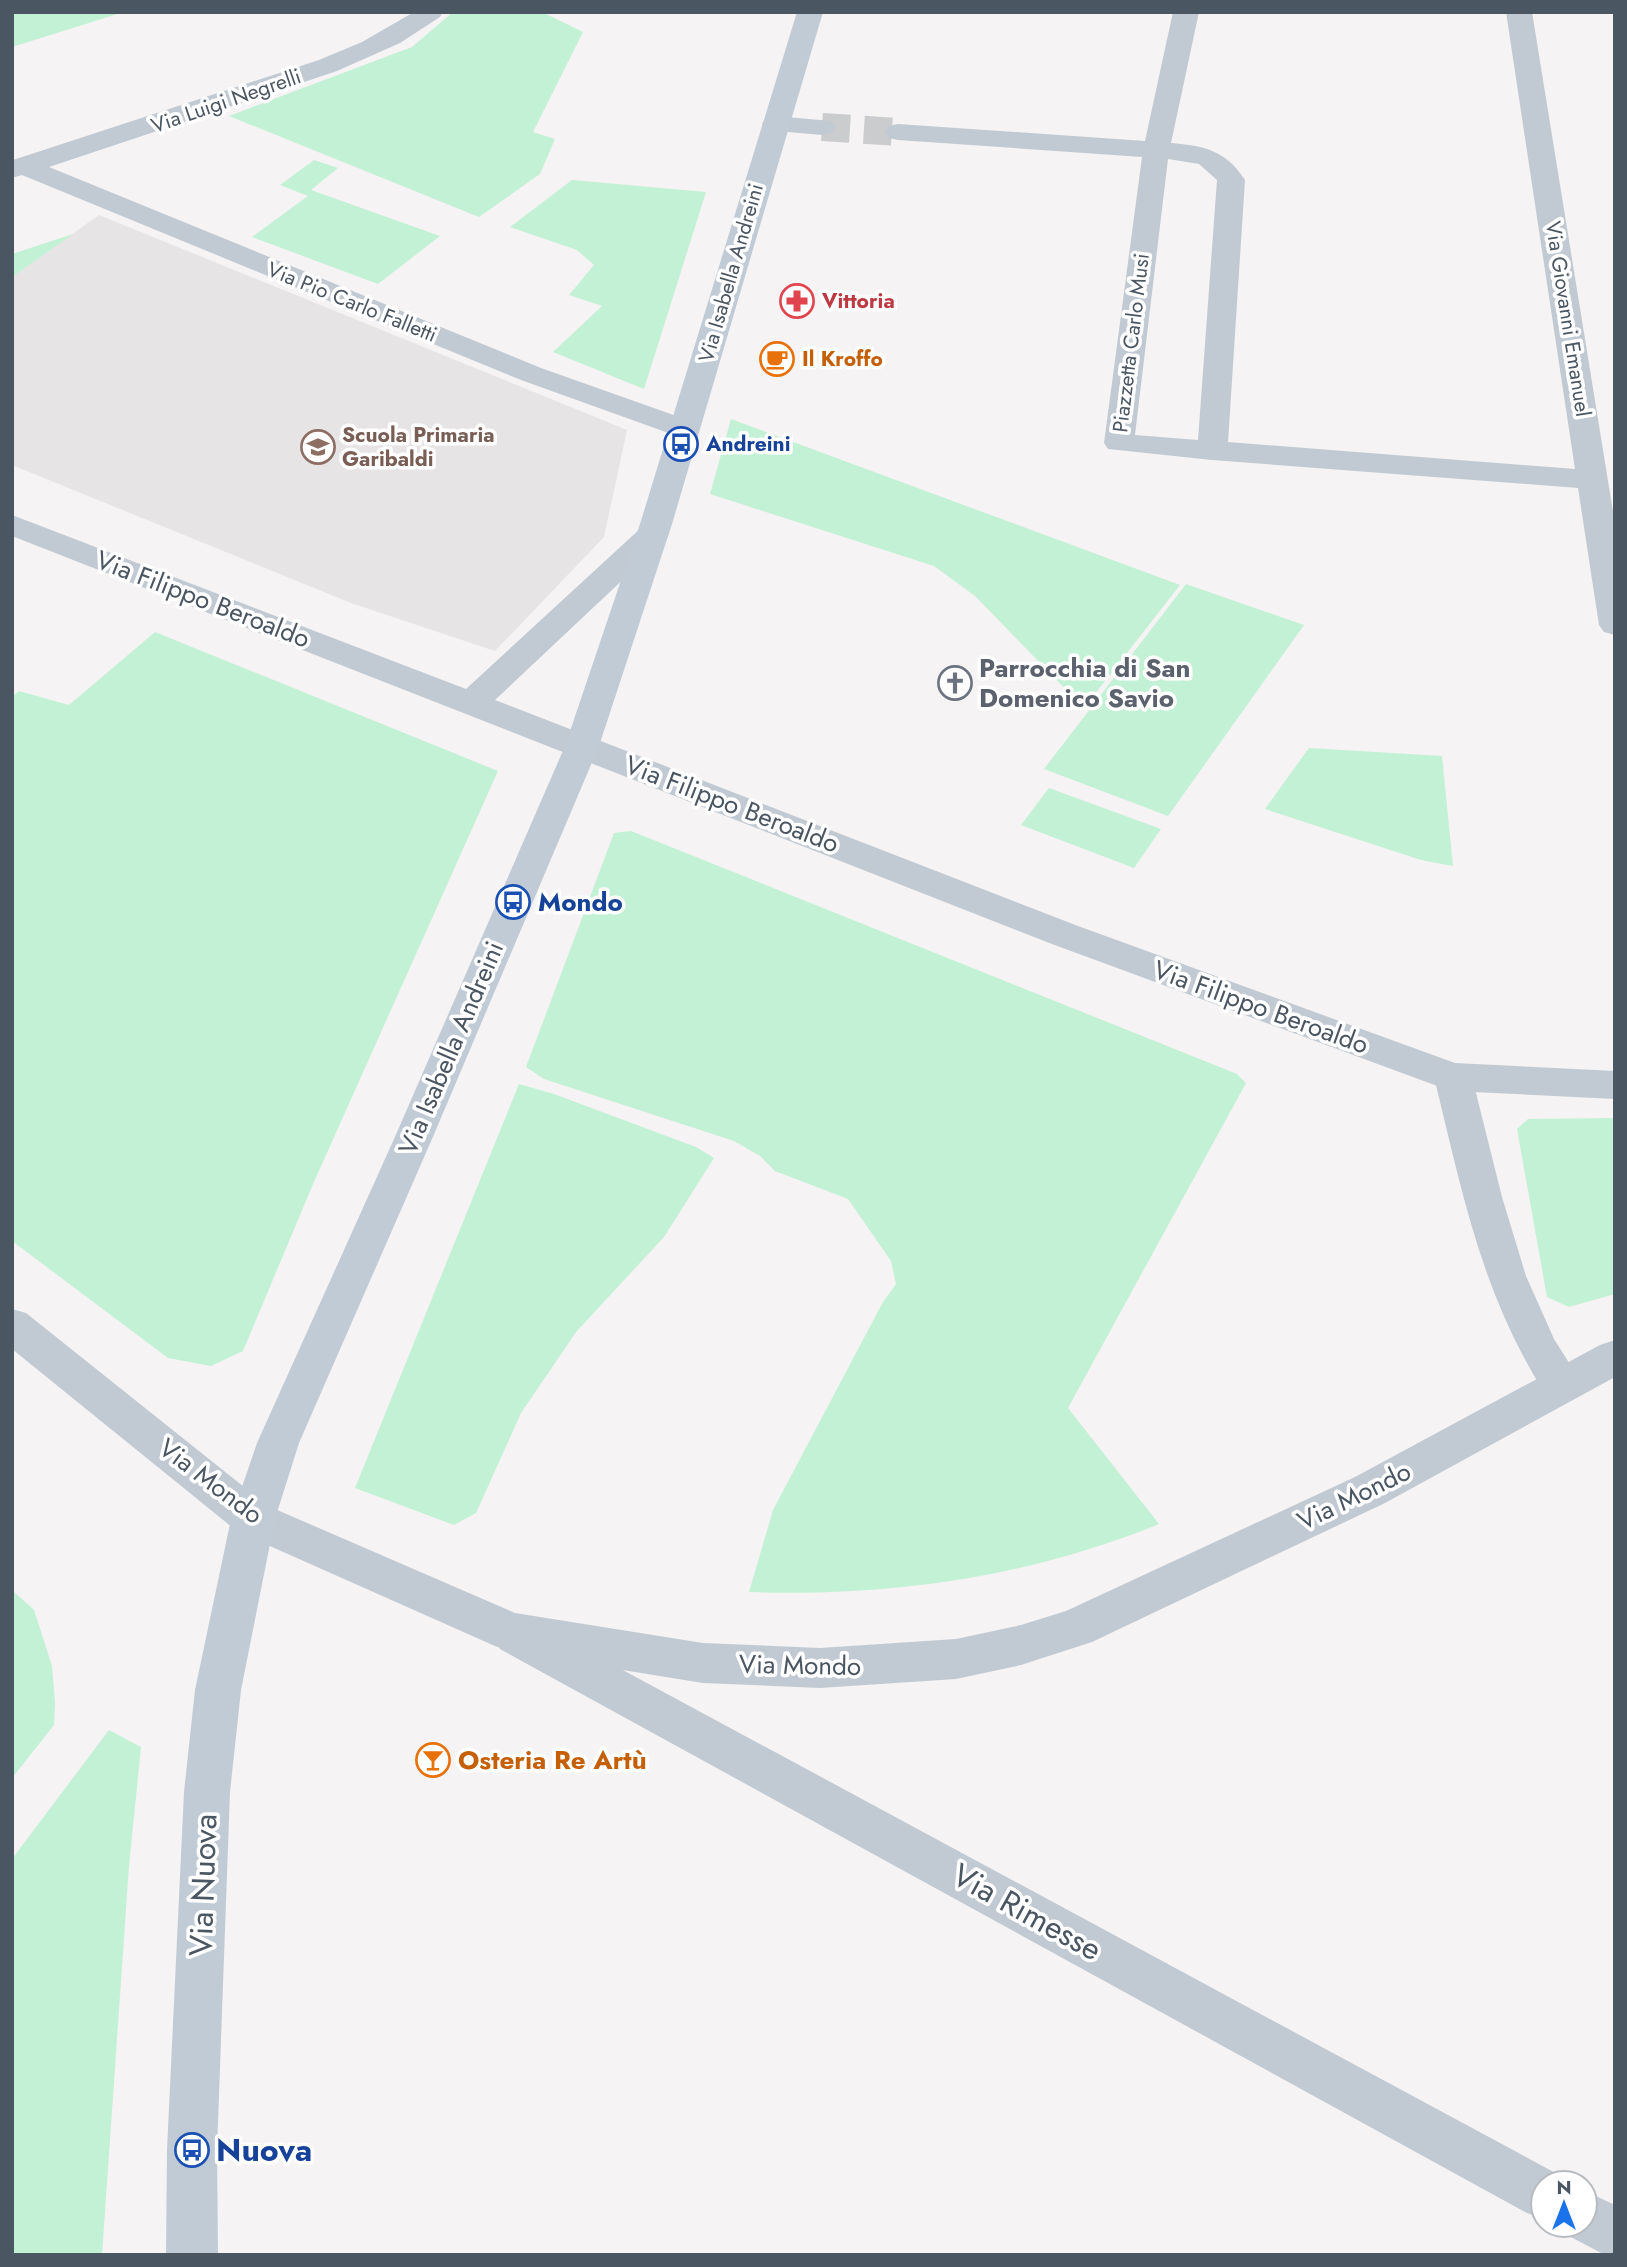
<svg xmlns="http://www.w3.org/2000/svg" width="1627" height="2267" font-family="Jost,sans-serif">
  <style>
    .education { fill: #e6e4e5 }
    .green { fill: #c3f1d5 }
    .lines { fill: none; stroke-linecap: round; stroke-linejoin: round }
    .minor-tunnel { stroke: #caccce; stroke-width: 28; stroke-dasharray: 28 14; stroke-linecap: butt }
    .minor { fill: #c1cad2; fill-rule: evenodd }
    .tertiary { fill: #c1cad2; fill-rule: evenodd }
    .secondary { fill: #c1cbd6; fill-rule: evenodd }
    .labels { text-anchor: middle; stroke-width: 7; stroke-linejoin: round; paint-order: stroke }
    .far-street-label { font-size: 21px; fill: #4a5661; stroke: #fff }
    .far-health-label { font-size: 21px; font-weight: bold; fill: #be3a42; stroke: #fff; text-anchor: start }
    .far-food-label { font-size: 21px; font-weight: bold; fill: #c56008; stroke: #fff; text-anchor: start }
    .far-education-label { font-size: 21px; font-weight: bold; fill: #785e54; stroke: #fff; text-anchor: start }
    .far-transit-label { font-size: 21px; font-weight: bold; fill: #164399; stroke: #fff; text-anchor: start }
    .street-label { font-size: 26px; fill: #4a5661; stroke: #fff }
    .worship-label { font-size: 26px; font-weight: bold; fill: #5b616d; stroke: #fff; text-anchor: start }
    .transit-label { font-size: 26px; font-weight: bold; fill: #164399; stroke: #fff; text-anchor: start }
    .food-label { font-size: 26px; font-weight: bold; fill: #c56008; stroke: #fff; text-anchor: start }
    .near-street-label { font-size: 32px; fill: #4a5661; stroke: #fff }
    .near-transit-label { font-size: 32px; font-weight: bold; fill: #164399; stroke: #fff; text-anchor: start }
  </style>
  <rect width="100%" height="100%" fill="#f5f3f3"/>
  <polygon class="education" points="99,215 627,430 604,537 495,651 351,603 12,465 12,277"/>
  <g class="green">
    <polygon points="12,12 124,12 12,47"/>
    <polygon points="453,12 542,12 583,32 533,132 555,139 540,174 479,217 229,116 412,47"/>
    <polygon points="314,160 338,168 311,190 440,236 378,284 252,237 308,196 280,185"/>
    <polygon points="572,180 706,192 644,389 553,352 602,306 569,295 594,265 577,250 510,227"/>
    <polygon points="73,234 12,277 12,254"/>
    <polygon points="731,419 1180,585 1084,708 975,596 934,566 710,494"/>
    <polygon points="1186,584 1304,625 1168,816 1044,769"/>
    <polygon points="155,632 498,771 313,1184 243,1351 211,1366 168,1358 12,1241 12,697 19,691 69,705"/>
    <polygon points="1309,748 1442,756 1453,866 1421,860 1265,809"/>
    <polygon points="1049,788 1161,829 1134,868 1021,825"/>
    <path d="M631 831 1237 1074 1246 1083 1068 1408 1159 1524C1030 1577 888 1597 749 1592L773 1510 883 1302 896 1284 891 1261 848 1199 775 1171 760 1156 734 1141 544 1079 526 1067 614 833Z"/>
    <polygon points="519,1084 554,1094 696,1147 714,1158 664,1237 576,1332 521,1413 476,1513 454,1525 355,1488"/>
    <polygon points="1615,1118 1615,1294 1569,1307 1547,1297 1517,1129 1528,1119"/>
    <polygon points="12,1590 34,1610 52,1666 55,1702 54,1725 12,1778"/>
    <polygon points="109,1730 141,1747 129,1866 102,2255 12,2255 12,1859"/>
  </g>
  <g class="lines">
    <polyline class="minor-tunnel" points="822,127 898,132"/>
    <g class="minor">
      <polygon points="414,12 443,12 440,17 400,43 337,71 49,167 541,368 696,423 700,429 696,435 685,438 674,435 521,380 22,175 12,178 13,160 319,60 362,42"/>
      <path d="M1173 12H1199L1171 143C1204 146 1226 150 1245 180L1228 442 1575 469 1506 12H1532L1615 524V635L1604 632 1599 625 1578 488 1212 460 1108 449 1104 443 1142 157 898 140 889 138 885 132 889 126 898 124 1145 141ZM1168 159 1199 164 1217 180 1198 440 1135 435Z"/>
      <polygon points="775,116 831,121 835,127 831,133 822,135 766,130 762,124 766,118"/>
      <path d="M1453 1063 1466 1067 1472 1077 1502 1197 1526 1276 1554 1339 1583 1385 1577 1397 1562 1402 1547 1397C1481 1293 1463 1195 1434 1077L1440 1067Z"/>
      <polygon points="516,1615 532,1621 1561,2176 1564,2183 1543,2183 1543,2220 1525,2212 500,1649 494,1635 500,1621"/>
      <polygon points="1585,2191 1615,2205 1615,2255 1605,2255 1567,2235 1563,2225 1585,2225"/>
    </g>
    <g class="tertiary">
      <polygon points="12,515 466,689 642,527 653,524 664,527 669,534 664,541 495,700 1078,926 1455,1063 1615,1071 1615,1099 1453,1091 1440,1087 1052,944 12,536"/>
      <polygon points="12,1309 26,1313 268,1506 515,1613 703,1643 820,1648 956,1639 1021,1625 1066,1611 1355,1477 1600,1345 1615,1340 1615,1377 1385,1503 1092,1642 1021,1665 956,1679 820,1688 703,1683 511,1652 495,1646 238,1532 12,1349"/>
    </g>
    <polygon class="secondary" points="797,12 823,12 672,524 599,746 432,1139 299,1443 275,1519 241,1690 230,1792 217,2150 218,2255 166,2255 167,2150 184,1792 195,1690 231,1519 257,1443 394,1139 565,746 640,524"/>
  </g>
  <defs>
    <g id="pharmacy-ring" transform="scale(1.75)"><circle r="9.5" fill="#fff" stroke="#e0444e" stroke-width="1.5"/><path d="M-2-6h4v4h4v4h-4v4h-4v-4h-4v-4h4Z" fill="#e0444e"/></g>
    <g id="cafe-ring" transform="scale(1.75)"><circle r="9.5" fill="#fff" stroke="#e8710a" stroke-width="1.5"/><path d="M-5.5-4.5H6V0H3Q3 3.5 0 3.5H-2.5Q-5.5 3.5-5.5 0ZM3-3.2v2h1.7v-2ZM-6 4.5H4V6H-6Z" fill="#e8710a"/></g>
    <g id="bus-ring" transform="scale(1.75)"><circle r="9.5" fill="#fff" stroke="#1a4fb4" stroke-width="1.5"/><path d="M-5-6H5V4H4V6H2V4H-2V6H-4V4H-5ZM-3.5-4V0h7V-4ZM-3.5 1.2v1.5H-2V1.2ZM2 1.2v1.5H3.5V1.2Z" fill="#1a4fb4"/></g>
    <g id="school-ring" transform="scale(1.75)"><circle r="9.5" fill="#fff" stroke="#8d6e63" stroke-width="1.5"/><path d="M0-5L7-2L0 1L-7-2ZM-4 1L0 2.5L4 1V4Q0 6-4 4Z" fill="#8d6e63"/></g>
    <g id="church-ring" transform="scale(1.75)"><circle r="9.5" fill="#fff" stroke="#6b7280" stroke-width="1.5"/><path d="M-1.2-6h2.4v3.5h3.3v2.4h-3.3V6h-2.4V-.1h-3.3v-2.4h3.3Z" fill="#6b7280"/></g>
    <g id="bar-ring" transform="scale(1.75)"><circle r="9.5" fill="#fff" stroke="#e8710a" stroke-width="1.5"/><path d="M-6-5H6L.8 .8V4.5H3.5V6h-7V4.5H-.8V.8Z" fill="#e8710a"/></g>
  </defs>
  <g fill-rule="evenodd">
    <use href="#pharmacy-ring" x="797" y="301"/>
    <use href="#cafe-ring" x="777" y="359"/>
    <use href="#bus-ring" x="681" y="444"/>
    <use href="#school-ring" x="318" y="447"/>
    <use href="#church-ring" x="955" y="683"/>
    <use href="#bus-ring" x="513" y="902"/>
    <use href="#bar-ring" x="433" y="1760"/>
    <use href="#bus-ring" x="192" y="2150"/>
  </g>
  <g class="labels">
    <g class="far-street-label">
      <text transform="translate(226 101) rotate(-19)" y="7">Via Luigi Negrelli</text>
      <text transform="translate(731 273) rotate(-74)" y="7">Via Isabella Andreini</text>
      <text transform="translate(352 302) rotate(22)" y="7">Via Pio Carlo Falletti</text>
      <text transform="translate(1568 319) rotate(81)" y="7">Via Giovanni Emanuel</text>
      <text transform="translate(1131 343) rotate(-83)" y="7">Piazzetta Carlo Musi</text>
    </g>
    <g class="far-health-label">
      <text x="822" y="308">Vittoria</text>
    </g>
    <g class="far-food-label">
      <text x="802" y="366">Il Kroffo</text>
    </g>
    <g class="far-education-label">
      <text x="342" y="442">Scuola Primaria<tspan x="342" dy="24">Garibaldi</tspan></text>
    </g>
    <g class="far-transit-label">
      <text x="706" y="451">Andreini</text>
    </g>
    <g class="street-label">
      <text transform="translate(203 599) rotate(21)" y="9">Via Filippo Beroaldo</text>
      <text transform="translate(732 804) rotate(21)" y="9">Via Filippo Beroaldo</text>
      <text transform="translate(1261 1007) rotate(20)" y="9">Via Filippo Beroaldo</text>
      <text transform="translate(451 1048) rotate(-67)" y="9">Via Isabella Andreini</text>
      <text transform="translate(211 1481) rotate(37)" y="9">Via Mondo</text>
      <text transform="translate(1354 1496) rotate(-26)" y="9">Via Mondo</text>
      <text transform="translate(800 1665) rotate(1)" y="9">Via Mondo</text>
    </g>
    <g class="worship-label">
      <text x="979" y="677">Parrocchia di San<tspan x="979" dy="30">Domenico Savio</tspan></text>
    </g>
    <g class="transit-label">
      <text x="538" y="911">Mondo</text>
    </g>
    <g class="food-label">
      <text x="458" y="1769">Osteria Re Artù</text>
    </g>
    <g class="near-street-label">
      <text transform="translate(203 1885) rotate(-88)" y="11">Via Nuova</text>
      <text transform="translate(1027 1912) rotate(29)" y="11">Via Rimesse</text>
    </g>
    <g class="near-transit-label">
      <text x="216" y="2161">Nuova</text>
    </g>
  </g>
  <rect width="1627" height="2267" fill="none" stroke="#4a5661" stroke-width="28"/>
  <g transform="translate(1564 2204)"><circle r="33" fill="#ffffff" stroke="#b7bbc0" stroke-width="2"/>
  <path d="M0-5L12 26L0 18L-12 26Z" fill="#1a73e8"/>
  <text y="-10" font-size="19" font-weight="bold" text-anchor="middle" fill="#4a5661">N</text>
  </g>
</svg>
